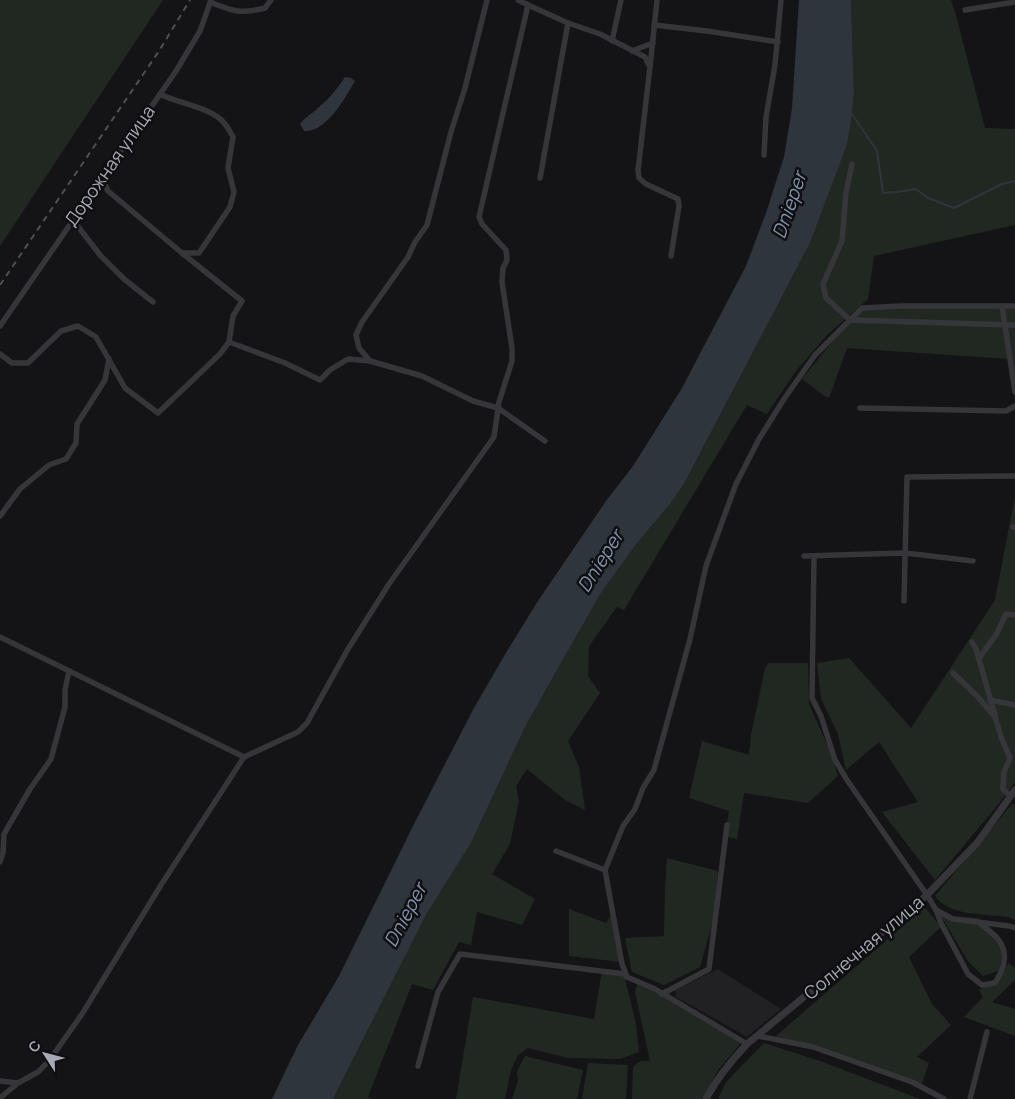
<svg xmlns="http://www.w3.org/2000/svg" width="1015" height="1099" font-family="Manrope,sans-serif">
  <style>
    .built { fill: #212022 }
    .green { fill: #212822 }
    .water { fill: #2f353d }
    .lines { fill: none; stroke-linecap: round; stroke-linejoin: round }
    .stream { stroke: #2f353d; stroke-width: 2 }
    .minor { stroke: #36363a; stroke-width: 5.5 }
    .tertiary { stroke: #36363a; stroke-width: 7 }
    .rail { stroke: #4f4f55; stroke-width: 2; stroke-dasharray: 6 5; stroke-linecap: butt }
    .labels { text-anchor: middle; stroke-width: 5; stroke-linejoin: round; paint-order: stroke }
    .street-label { font-size: 18px; fill: #a7a9b4; stroke: #0f0f11 }
    .water-label { font-size: 19px; font-style: italic; fill: #8192ac; stroke: #0f0f11 }
  </style>
  <rect width="100%" height="100%" fill="#141416"/>
  <polygon class="built" points="718,969 781,1009 747,1037 676,997 675,990"/>
  <g class="green">
    <polygon points="0,0 163,0 0,246"/>
    <polygon points="851,0 951,0 956,15 985,128 1015,129 1015,225 874,256 868,299 827,335 796,371 767,414 747,405 624,610 617,607 589,646 588,676 600,693 568,741 579,767 585,810 565,800 527,769 516,786 519,801 510,844 492,874 535,899 522,925 477,912 471,945 459,942 433,990 412,984 368,1097 372,1099 333,1099 426,915 471,843 525,727 561,663 601,593 638,542 670,504 684,484 810,243 827,196 852,114 854,93"/>
    <polygon points="864,306 1015,307 1015,399 1009,359 847,348 829,398 823,395 802,379 837,336"/>
    <polygon points="1015,496 1015,782 1001,801 935,880 882,812 918,802 879,742 846,770 838,734 821,699 817,663 849,658 911,728 995,600"/>
    <polygon points="769,663 808,663 809,704 830,751 838,776 808,803 744,793 737,839 725,836 729,811 689,798 702,741 749,755 751,735 765,668"/>
    <path d="M1012 804H1015V920L1008 917C986 914 948 916 935 896Z"/>
    <polygon points="667,858 718,871 714,917 700,967 664,985 632,972 625,938 664,936 665,887"/>
    <polygon points="935,906 949,916 978,918 999,935 1004,954 998,971 983,976 968,961"/>
    <polygon points="925,907 941,927 909,957 932,1004 951,1025 917,1057 929,1063 921,1086 776,1036"/>
    <polygon points="569,909 606,923 611,915 621,962 569,956"/>
    <polygon points="1009,963 1015,968 1015,980 992,1002 1015,1009 1015,1036 964,1017 983,997 979,990 1001,975"/>
    <polygon points="602,971 624,974 636,1024 639,1052 620,1059 568,1058 528,1048 518,1055 511,1070 505,1099 456,1099 473,997 594,1019"/>
    <polygon points="637,984 661,995 741,1043 718,1070 703,1099 632,1099 633,1067 640,1061 650,1061 635,992"/>
    <polygon points="764,1043 820,1061 920,1099 718,1099 726,1082"/>
    <polygon points="525,1056 583,1070 577,1099 512,1099 518,1081 517,1071"/>
    <polygon points="588,1063 628,1065 626,1099 582,1099"/>
  </g>
  <g class="water">
    <polygon points="799,0 851,0 854,93 852,114 847,144 810,243 684,484 670,504 638,542 601,593 561,663 525,727 471,843 426,915 333,1099 272,1099 298,1045 339,976 416,820 474,708 507,651 538,601 606,501 633,466 682,388 746,266 766,213 784,157 792,108"/>
    <path d="M345 77 351 78 355 81C345 98 326 133 304 131L300 124C305 117 312 114 318 108 329 99 337 89 345 77Z"/>
  </g>
  <g class="lines">
    <polyline class="stream" points="852,114 877,151 883,193 897,192 916,189 928,198 954,208 1002,184 1015,181"/>
    <g class="minor">
      <polyline points="487,0 465,88 451,132 427,225 415,242 408,257 362,322 356,335 359,348 370,361 422,376 473,401 498,408 545,441"/>
      <path d="M210 2C234 12 241 14 265 8L271 0"/>
      <polyline points="528,5 568,23 600,34 645,57 650,67 638,170 639,178 646,184 678,199 679,206 671,256"/>
      <polyline points="965,10 1015,2"/>
      <polyline points="654,25 707,31 778,42"/>
      <polyline points="612,41 621,0"/>
      <polyline points="632,51 653,43"/>
      <polyline points="650,67 657,0"/>
      <path d="M160 94C179 104 211 107 224 123 228 127 230 132 233 137L228 168 234 192 230 207 199 253H182"/>
      <polyline points="764,155 766,117 775,65 781,0"/>
      <polyline points="852,164 846,193 842,241 823,284 826,298 850,320 862,308 901,306 1015,306"/>
      <polyline points="102,178 108,191 182,253 242,301 233,316 229,342"/>
      <polyline points="540,178 568,23"/>
      <polyline points="73,220 100,255 124,279 153,302"/>
      <polyline points="1002,306 1015,392"/>
      <polyline points="0,326 176,71 200,31 211,0"/>
      <polyline points="0,354 12,363 28,363 61,331 78,326 96,337 125,388 158,413 220,354 229,342 285,363 320,380 330,370 348,359 370,361"/>
      <polyline points="860,408 1006,411 1015,406"/>
      <polyline points="0,516 20,489 49,465 66,459 76,443 77,424 105,380 109,359"/>
      <polyline points="1013,527 1015,527"/>
      <polyline points="804,556 905,553 973,561"/>
      <polyline points="814,556 812,698 821,716 835,760 847,780 927,895 936,910 953,919 1009,926 1015,928"/>
      <polyline points="904,601 907,477 1015,476"/>
      <polyline points="0,637 244,757 161,885 82,1014 49,1061 38,1072 18,1083 0,1098"/>
      <polyline points="972,642 976,649 995,715"/>
      <polyline points="979,658 996,635 1006,614 1015,615"/>
      <polyline points="953,673 978,697 995,717 1001,737 1010,758 1004,772 1003,789 1010,796"/>
      <polyline points="990,700 1015,705"/>
      <polyline points="244,757 298,732 307,723 348,649 389,584 494,437 499,402 512,361 512,348 502,282 503,268 507,260 506,250 482,224 479,217 528,5 518,0"/>
      <polyline points="556,851 605,870"/>
      <polyline points="0,862 3,853 4,834 30,789 51,759 65,707 65,690 69,671"/>
      <path d="M936 910 941 923 968 974 982 985 995 983C1003 970 1009 956 1000 942 996 935 986 929 980 923"/>
      <polyline points="662,994 709,969 727,825"/>
      <polyline points="758,1036 813,1047 912,1082 944,1099"/>
      <polyline points="747,1044 655,989 627,977 622,964 605,870 623,826 635,809 643,788 654,770 690,639 706,566 736,484 759,439 784,399 815,355 850,320 1015,325"/>
      <polyline points="418,1066 438,992 460,954 625,974"/>
      <polyline points="0,1081 18,1083"/>
      <polyline points="970,1099 987,1032"/>
    </g>
    <path class="tertiary" d="M706 1099C717 1078 731 1061 747 1044L925 897 977 843 1015 790"/>
    <polyline class="rail" points="0,285 159,51 190,0"/>
  </g>
  <g class="labels">
    <g class="street-label">
      <text transform="translate(110 166) rotate(-55)" y="6">Дорожная улица</text>
      <text transform="translate(864 948) rotate(-40)" y="6">Солнечная улица</text>
    </g>
    <g class="water-label">
      <text transform="translate(789 205) rotate(-71)" y="7">Dnieper</text>
      <text transform="translate(600 561) rotate(-58)" y="7">Dnieper</text>
      <text transform="translate(405 915) rotate(-62)" y="7">Dnieper</text>
    </g>
  </g>
  <g transform="translate(45 1054) rotate(306)" stroke="#0f0f11" stroke-width="4" paint-order="stroke">
  <path d="M0-4L9 19L0 12L-9 19Z" fill="#a7a9b4"/>
  <text y="-8" font-size="14" font-weight="bold" text-anchor="middle" fill="#a7a9b4">С</text>
  </g>
</svg>
